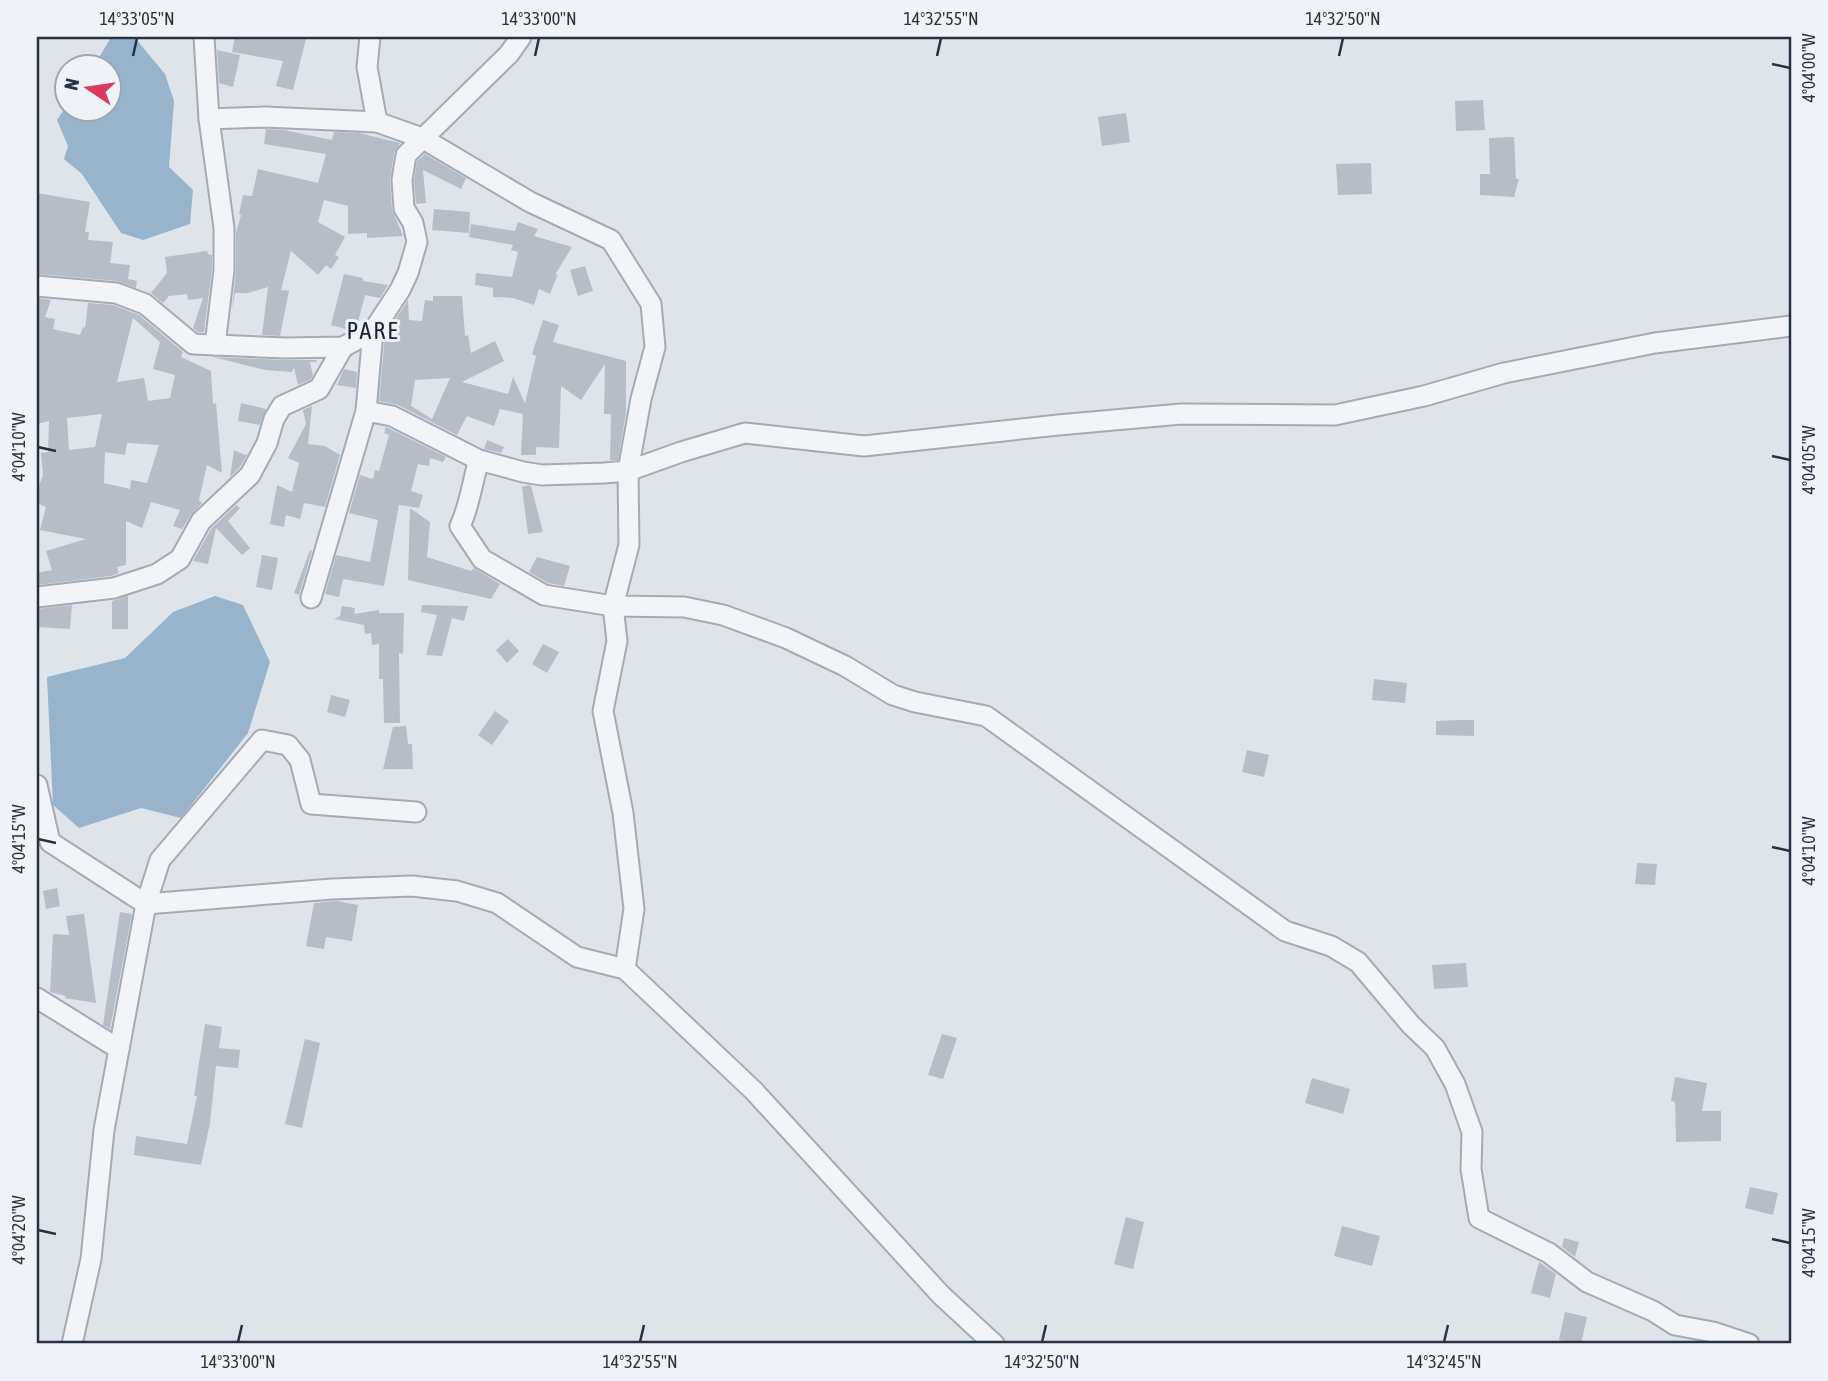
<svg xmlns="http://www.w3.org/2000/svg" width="1828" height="1381" font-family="'Asap Condensed',sans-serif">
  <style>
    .water { fill: #97b4cc }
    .building { fill: #b6bdc7; fill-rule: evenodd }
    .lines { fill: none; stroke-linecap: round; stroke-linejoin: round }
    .street-casing { stroke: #a4abb4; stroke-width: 23 }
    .street { stroke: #f2f4f7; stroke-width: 19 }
    .ticks { fill: none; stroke: #273242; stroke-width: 2.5 }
    .labels { text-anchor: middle; stroke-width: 6; stroke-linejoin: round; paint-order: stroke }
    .quarter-label { font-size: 24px; letter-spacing: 2px; fill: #192333; stroke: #eff3f7 }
    .neatline { fill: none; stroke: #273242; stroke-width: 2.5 }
    .ticks-label { font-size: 18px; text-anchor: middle; fill: #273242 }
  </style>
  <rect width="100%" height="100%" fill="#dfe4ea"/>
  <g class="water">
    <polygon points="110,39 136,39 165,74 174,101 169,167 193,190 190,224 143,240 121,233 82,174 64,159 68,146 57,120 66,107 66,108 108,108 108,66 94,66"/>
    <polygon points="215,596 243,605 270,662 248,733 181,818 141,808 79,828 53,805 47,677 125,658 173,612"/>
  </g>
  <g class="building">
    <polygon points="235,37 306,39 293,90 276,86 283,61 232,52"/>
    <polygon points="217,50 240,55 233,87 219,83"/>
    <polygon points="1483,100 1485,130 1456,131 1455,101"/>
    <polygon points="1126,113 1130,142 1102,146 1098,117"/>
    <polygon points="266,129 284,130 332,140 334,132 359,133 400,143 394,153 390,181 392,209 403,236 367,238 367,233 348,234 348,206 324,200 318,222 345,237 335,255 339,257 331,269 326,265 318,275 291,251 281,290 289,291 280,336 262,335 268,287 248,293 235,293 232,309 236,270 236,234 241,215 239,214 243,195 252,196 258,169 318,183 326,154 264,144"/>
    <polygon points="1514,137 1516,179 1519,179 1514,197 1480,195 1480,174 1490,174 1489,138"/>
    <polygon points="425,154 466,178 461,189 423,170 426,203 416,204 414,181 417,161"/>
    <polygon points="1371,163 1372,194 1338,195 1336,164"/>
    <polygon points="37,193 90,202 85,232 89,232 88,240 113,242 110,263 130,265 128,279 137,281 136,288 117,281 37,274"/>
    <polygon points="434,209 470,212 469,233 432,230"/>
    <polygon points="518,222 538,229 534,236 572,247 555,275 558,274 550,294 539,289 534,305 513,298 493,297 493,288 475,285 476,273 512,277 518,252 511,250 513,245 469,237 471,224 515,231"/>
    <polygon points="207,251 208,254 212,255 212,269 204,332 198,332 193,328 203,298 188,300 187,294 169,296 163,303 151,293 167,273 165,257"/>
    <polygon points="585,266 593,291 578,296 570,270"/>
    <polygon points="344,274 363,278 363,281 388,285 380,298 365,295 357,326 349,330 331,325"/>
    <path d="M433 296H462L465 336 468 335 471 353 495 341 504 361 462 382 508 394 513 377 525 403 536 356 532 354 543 320 559 325 553 342 626 361V412L618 460H610L611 414H604L605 364 581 400 561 386 559 448 536 447V455H521L523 414 500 409 494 426 467 416 457 435 398 405 379 401 385 335 408 300 409 320 422 321 425 300 433 301ZM450 378 432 419 411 406 415 380Z"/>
    <path d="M37 298 51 300 45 317 55 319 53 329 80 335 83 327 85 328 88 303 113 305 139 315 183 352 181 357 211 371 213 404 216 403 222 473 207 465 199 500 202 503 191 515 182 529 173 526 180 510 151 502 142 528 126 521V565L117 567 119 573 111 576 37 585V573L52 570 46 551 86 539 40 530 46 507 37 503V492L43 475 41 453 48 452 49 421 37 424ZM133 318 160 342 153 369 175 375 170 398 148 401 144 378 117 382ZM102 414 95 447 69 450 67 418ZM127 443 159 445 147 483 131 480 130 489 104 483 105 452 125 455Z"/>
    <polygon points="213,357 285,360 317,360 316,362 310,362 313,376 310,380 298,385 294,367 292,372 265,370"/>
    <polygon points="344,369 357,372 356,388 337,385"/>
    <polygon points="241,403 266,409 260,425 238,421"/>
    <polygon points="312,406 308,444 325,446 340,455 325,507 304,503 300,519 286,515 284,527 270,524 277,485 292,492 299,463 288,458 306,424 303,410"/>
    <polygon points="386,427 446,457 443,462 430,458 429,466 418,464 411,491 423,495 419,508 399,505 384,586 343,579 339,597 325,594 336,555 370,562 378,520 349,513 360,475 373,479 375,470 379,471 389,435 384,433"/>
    <polygon points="487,440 504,447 501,453 484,449"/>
    <polygon points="234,450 245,455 248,453 240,467 230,477"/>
    <polygon points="529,485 531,486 543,532 528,534 522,487"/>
    <polygon points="236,505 240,508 228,521 250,548 242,555 216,528 208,564 193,561 211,529"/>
    <polygon points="410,508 430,522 427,557 471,571 474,568 500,584 491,599 408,580"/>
    <polygon points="310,550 312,551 299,595 294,593"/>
    <polygon points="262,555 278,558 272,590 256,587"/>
    <polygon points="537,557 570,566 564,586 548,583 529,572"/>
    <polygon points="128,596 128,629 112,629 112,601"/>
    <polygon points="72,605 70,629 37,627 37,609"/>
    <polygon points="422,605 468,606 464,621 452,618 442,656 426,655 437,615 421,612"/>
    <polygon points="342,606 355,608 354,614 379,610 379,613 404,613 403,654 399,653 400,723 384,723 383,679 379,679 379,644 372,645 371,633 365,634 364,625 334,619 340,616"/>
    <polygon points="508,639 519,651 507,663 496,650"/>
    <polygon points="543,644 559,652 547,673 532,664"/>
    <polygon points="1374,679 1407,683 1405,703 1372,700"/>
    <polygon points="331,695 350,700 345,717 327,712"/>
    <polygon points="495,711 509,721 492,745 478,735"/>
    <polygon points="1458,720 1474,720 1474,736 1436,735 1436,721"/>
    <polygon points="406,726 408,744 412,744 413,769 383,769 393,727"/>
    <polygon points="1247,750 1269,755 1264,777 1242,772"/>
    <polygon points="1637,863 1657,864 1655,885 1635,884"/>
    <polygon points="57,888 60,906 46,909 43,891"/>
    <polygon points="337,901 358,905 352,941 326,937 324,949 306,946 314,903"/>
    <polygon points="120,912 132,914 110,1029 103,1025"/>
    <polygon points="84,914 96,1003 65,998 66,996 50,992 53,934 69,935 66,916"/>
    <polygon points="1466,963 1468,987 1434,989 1432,965"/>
    <polygon points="205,1024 222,1027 219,1048 240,1050 238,1068 216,1066 210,1123 201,1165 134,1155 136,1136 187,1144 197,1096 194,1096"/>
    <polygon points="942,1034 957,1038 943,1079 928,1075"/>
    <polygon points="305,1039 320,1043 302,1128 285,1124"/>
    <polygon points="1675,1077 1707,1083 1702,1111 1721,1111 1721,1141 1676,1142 1675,1102 1671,1101"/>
    <polygon points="1312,1078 1350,1089 1343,1114 1305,1103"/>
    <polygon points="1750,1187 1778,1193 1773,1215 1745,1208"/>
    <polygon points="1126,1217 1144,1222 1133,1269 1114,1264"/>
    <polygon points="1342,1226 1380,1236 1372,1266 1334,1256"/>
    <polygon points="1564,1238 1579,1242 1575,1257 1562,1247"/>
    <polygon points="1539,1262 1556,1274 1550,1298 1531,1293"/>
    <polygon points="1565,1312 1587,1317 1581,1344 1559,1340"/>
  </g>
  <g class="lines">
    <g class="street-casing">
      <g id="street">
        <polyline points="204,37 209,119 224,228 224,270 215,345"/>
        <polyline points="370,37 367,67 377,122 422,138 530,202 611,240 651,304 655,347 641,399 628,471 629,545 613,606 617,641 603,711 623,813 634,909 625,969 754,1091 941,1295 994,1344"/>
        <polyline points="209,119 265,117 377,122"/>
        <polyline points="37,286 116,293 145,304 193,344 285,348 343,347 373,331 400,290 408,273 417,242 413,223 404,208 402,180 406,155 509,54 521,37"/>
        <polyline points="366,411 392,416 479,460 523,472 542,475 604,473 628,471 681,452 745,433 864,446 1058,425 1181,414 1335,415 1424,396 1504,373 1655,343 1791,326"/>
        <path d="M479 460C472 482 470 505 460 526L482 559 544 595 613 606 684 607 723 615 786 638 845 666 893 695 915 702 986 716 1285 931 1331 946 1358 962 1411 1025 1435 1048 1455 1084 1472 1132 1471 1169 1479 1218 1549 1253 1587 1282 1653 1311 1675 1325 1713 1332 1749 1344"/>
        <polyline points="37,597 114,588 157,574 180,559 201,521 250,475 267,443 274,419 282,406 319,389 343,347"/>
        <polyline points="311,598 366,411 373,331"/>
        <polyline points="37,785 50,842 146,904 332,889 412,886 457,891 497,903 577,957 625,969"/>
        <polyline points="37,998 119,1049"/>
        <polyline points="72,1344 91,1259 104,1130 146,904 160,860 262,740 288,745 300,760 311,804 416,812"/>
      </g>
    </g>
    <use href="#street" class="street"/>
  </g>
  <path class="ticks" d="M133 56 137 38M535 56 539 38M937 56 941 38M1339 56 1343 38M1772 64 1790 68M38 447 56 451M1772 456 1790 460M38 839 56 843M1772 847 1790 851M38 1230 56 1234M1772 1239 1790 1243M238 1342 242 1325M640 1342 644 1325M1042 1342 1046 1325M1444 1342 1448 1325"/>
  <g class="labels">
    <g class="quarter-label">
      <text x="373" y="339">PARE</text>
    </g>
  </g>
  <rect width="1828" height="1381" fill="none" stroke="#eff3f7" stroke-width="77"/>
  <g transform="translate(88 88) rotate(283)"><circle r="33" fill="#eff3f7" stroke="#9fa6af" stroke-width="2"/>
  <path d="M0-5L12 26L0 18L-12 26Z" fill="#d83b5b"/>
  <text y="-10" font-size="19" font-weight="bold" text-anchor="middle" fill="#273242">N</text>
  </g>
  <rect x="38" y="38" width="1752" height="1304" class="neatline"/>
  <g class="ticks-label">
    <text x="137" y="25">14°33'05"N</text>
    <text x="539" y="25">14°33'00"N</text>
    <text x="941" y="25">14°32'55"N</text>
    <text x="1343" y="25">14°32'50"N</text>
    <text transform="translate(1809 68) rotate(-90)" y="6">4°04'00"W</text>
    <text transform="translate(19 447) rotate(-90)" y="6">4°04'10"W</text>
    <text transform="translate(1809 460) rotate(-90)" y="6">4°04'05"W</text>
    <text transform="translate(19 839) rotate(-90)" y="6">4°04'15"W</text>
    <text transform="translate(1809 851) rotate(-90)" y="6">4°04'10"W</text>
    <text transform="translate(19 1230) rotate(-90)" y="6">4°04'20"W</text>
    <text transform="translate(1809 1243) rotate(-90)" y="6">4°04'15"W</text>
    <text x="238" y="1368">14°33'00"N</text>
    <text x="640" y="1368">14°32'55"N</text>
    <text x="1042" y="1368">14°32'50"N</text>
    <text x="1444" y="1368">14°32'45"N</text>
  </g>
</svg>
